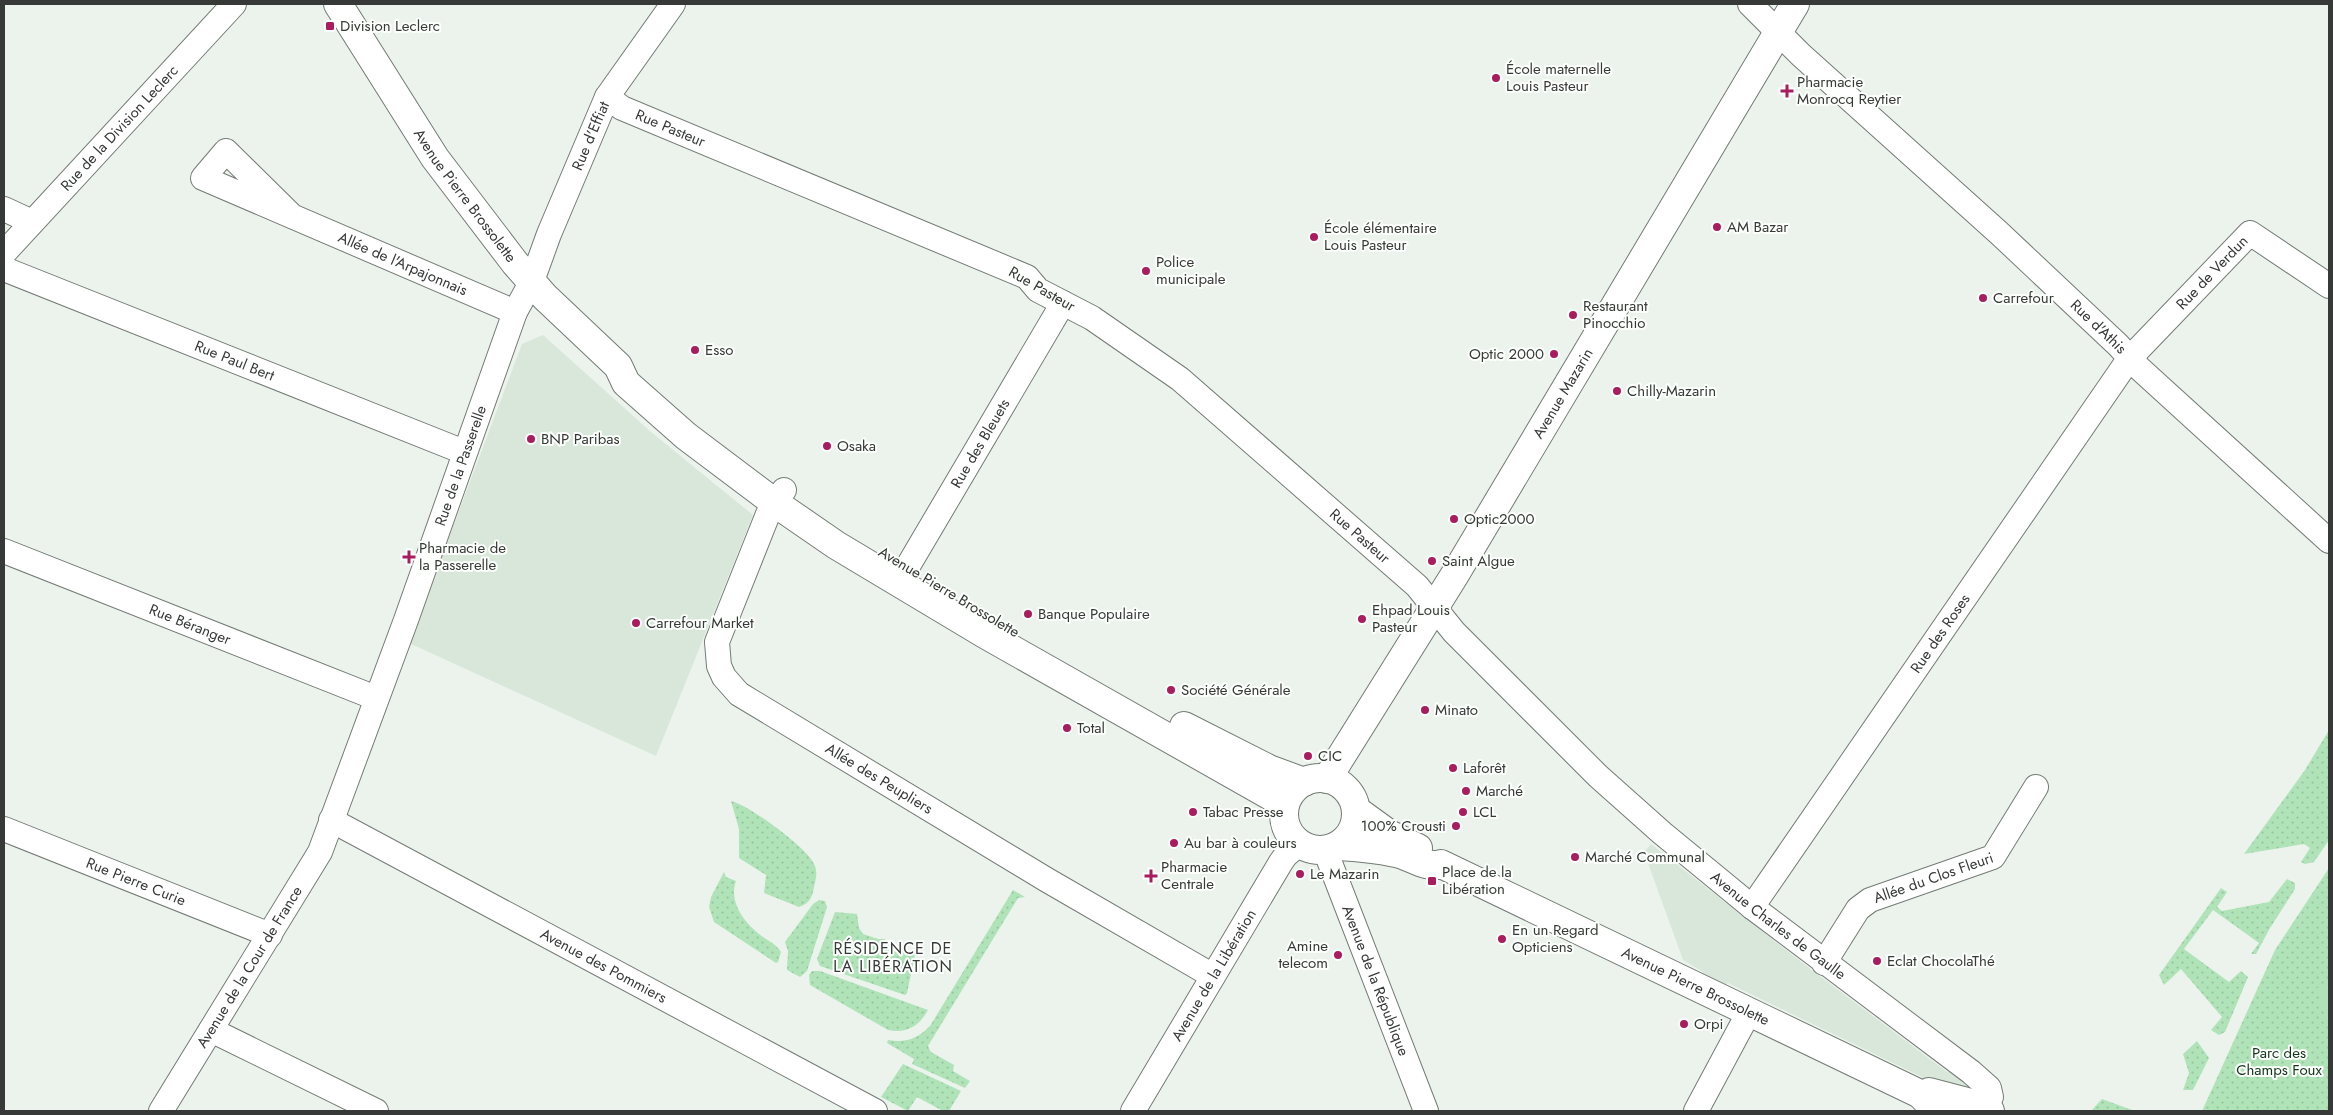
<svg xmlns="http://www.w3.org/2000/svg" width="2333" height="1115" font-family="Jost,sans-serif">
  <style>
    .built { fill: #d9e7db }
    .grass { fill: url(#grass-dots) }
    .pitch { fill: #b0e4b8 }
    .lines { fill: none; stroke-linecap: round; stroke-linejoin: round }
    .street-casing { stroke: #747b75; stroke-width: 26 }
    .secondary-casing { stroke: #747b75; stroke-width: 30 }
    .street { stroke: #fff; stroke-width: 24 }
    .secondary { stroke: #fff; stroke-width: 28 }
    .poi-dot { fill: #a91c5d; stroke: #fcfffc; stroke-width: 2 }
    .labels { text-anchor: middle; stroke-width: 4; stroke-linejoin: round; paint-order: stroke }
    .poi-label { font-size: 15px; fill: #363937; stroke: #fcfffc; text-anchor: start }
    .street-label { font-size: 15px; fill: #363937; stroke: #fcfffc }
    .park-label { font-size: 15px; fill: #14351c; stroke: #fcfffc }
    .neighbourhood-label { font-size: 16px; letter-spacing: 1px; fill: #363937; stroke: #fcfffc }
  </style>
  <defs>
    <pattern id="grass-dots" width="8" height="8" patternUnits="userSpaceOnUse" patternTransform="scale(1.25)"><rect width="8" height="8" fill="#b0e4b8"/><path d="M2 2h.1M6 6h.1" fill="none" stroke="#98c49f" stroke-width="1.8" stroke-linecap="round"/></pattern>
  </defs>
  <rect width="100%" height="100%" fill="#ebf3ec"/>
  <g class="built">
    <polygon points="543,335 651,432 753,515 656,756 409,643 522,344"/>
    <polygon points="1651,844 1804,964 1947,1072 1952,1068 1973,1084 1973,1094 1922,1084 1922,1077 1728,983 1721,988 1703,979 1703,972 1683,960 1644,852"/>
  </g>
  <g class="grass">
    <polygon points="2329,730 2329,840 2314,862 2305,864 2301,862 2310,848 2304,844 2244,854 2305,770"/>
    <path d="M731 801C747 804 807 847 814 864 818 871 816 879 814 887 812 898 810 903 799 907L764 893 766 875 739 858V829Z"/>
    <polygon points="2329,868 2329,1111 2202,1111 2275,950"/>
    <path d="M724 872 726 877 736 881C728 903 746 925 763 937 770 942 777 945 781 952L778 962 776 963 714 922 709 907 711 897Z"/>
    <polygon points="2287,879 2295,883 2295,889 2270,928 2256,954 2251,954 2259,943 2213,910 2184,949 2229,982 2241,971 2248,977 2225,1032 2219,1035 2211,1030 2222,1017 2181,969 2164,985 2159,975 2221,888 2227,892 2217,907 2222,911 2269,902"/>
    <path d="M1013 890 1025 897 1018 898 928 1046 931 1052 954 1065 953 1071 970 1081 965 1088 912 1064 914 1059 887 1043 888 1040C906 1043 917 1039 930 1026Z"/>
    <polygon points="819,900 825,901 827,907 807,971 800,977 787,970 788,951 785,942 813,904"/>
    <polygon points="835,912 857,914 859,928 863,934 878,939 884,939 913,953 915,955 907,993 905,995 820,966 817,959"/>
    <path d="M812 971H820L928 1010C919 1026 907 1034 888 1030L810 985 809 975Z"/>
    <polygon points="2197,1041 2209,1058 2193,1090 2183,1090 2189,1073 2183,1054"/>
    <polygon points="903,1064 961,1091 949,1111 943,1111 917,1097 908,1111 881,1097"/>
    <polygon points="2102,1099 2135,1111 2091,1111"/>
  </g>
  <polygon class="pitch" points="2329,983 2329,1026 2317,988"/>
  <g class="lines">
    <g class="street-casing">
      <g id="street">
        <path id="s1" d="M1750 4 1801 55 1999 233 2118 345 2139 368 2329 541"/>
        <path id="s2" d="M607 97 622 108 1027 277 1038 290 1092 318 1180 379 1417 586 1454 632 1598 776 1662 833 1752 907 1971 1072 1989 1088 1991 1097 1985 1109"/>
        <polyline points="4,209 32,222"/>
        <path id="s3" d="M291 215 226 151 203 178 515 312"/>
        <path id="s4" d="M4 253 234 4"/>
        <path id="s5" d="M4 269 464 452"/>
        <path id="s6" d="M784 490 768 514 717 642 719 666 724 677 739 694 1047 880 1213 976"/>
        <path id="s7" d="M4 551 376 698"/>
        <path id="s8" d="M898 583 1063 303"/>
        <path id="s9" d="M331 820 875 1111"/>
        <path id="s10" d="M4 829 270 935"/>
        <path id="s11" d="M1325 850 1426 1111"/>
        <path id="s12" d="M1752 907 2129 359 2250 233 2329 286"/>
        <path id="s13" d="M1824 963 1858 909 1870 900 1993 857 2036 787"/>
        <polyline points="211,1030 376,1111"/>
        <path id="s14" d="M161 1111 320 852 406 620 515 312 532 281 549 234 607 97 673 4"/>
        <path id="s15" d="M1133 1111 1281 862 1286 855 1299 844"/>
        <polyline points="1696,1111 1749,1012"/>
      </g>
    </g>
    <g class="secondary-casing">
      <g id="secondary">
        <path id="s16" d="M338 4 435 158 515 263 545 297 618 366 626 383 686 436 775 503 836 545 983 633 1285 804"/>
        <polyline points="1184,726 1269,769 1304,782"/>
        <circle cx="1320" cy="814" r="36"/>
        <path id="s17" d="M1327 779 1454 576 1795 4"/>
        <polyline points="1356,810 1389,834 1418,848"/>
        <path id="s18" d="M1338 846C1358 847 1377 849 1396 853 1411 856 1426 869 1441 864L1920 1094 1926 1100 1948 1111"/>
        <polyline points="1929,1092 1971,1103 1990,1111"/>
      </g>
    </g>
    <use href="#street" class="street"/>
    <use href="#secondary" class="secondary"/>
  </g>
  <g class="poi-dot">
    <rect x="325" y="21" width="10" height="10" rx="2.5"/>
    <circle cx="1496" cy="78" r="5"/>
    <path d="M1784.5 83.5h5v5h5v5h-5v5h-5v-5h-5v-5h5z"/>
    <circle cx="1717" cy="227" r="5"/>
    <circle cx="1314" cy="237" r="5"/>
    <circle cx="1146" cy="271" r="5"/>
    <circle cx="1983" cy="298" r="5"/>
    <circle cx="1573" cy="315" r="5"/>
    <circle cx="695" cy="350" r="5"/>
    <circle cx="1554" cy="354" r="5"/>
    <circle cx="1617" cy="391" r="5"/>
    <circle cx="531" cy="439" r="5"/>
    <circle cx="827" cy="446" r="5"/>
    <circle cx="1454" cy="519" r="5"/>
    <path d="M406.5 549.5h5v5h5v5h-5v5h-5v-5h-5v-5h5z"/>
    <circle cx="1432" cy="561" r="5"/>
    <circle cx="1028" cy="614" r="5"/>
    <circle cx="1362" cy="619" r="5"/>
    <circle cx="636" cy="623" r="5"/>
    <circle cx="1171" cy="690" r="5"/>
    <circle cx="1425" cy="710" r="5"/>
    <circle cx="1067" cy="728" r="5"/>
    <circle cx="1308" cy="756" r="5"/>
    <circle cx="1453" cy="768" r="5"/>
    <circle cx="1466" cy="791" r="5"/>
    <circle cx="1193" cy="812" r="5"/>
    <circle cx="1463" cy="812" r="5"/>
    <circle cx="1456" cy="826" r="5"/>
    <circle cx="1174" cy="843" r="5"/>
    <circle cx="1575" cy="857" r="5"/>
    <circle cx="1300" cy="874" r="5"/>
    <path d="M1148.5 868.5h5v5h5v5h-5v5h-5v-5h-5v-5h5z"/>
    <rect x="1427" y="876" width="10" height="10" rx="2.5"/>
    <circle cx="1502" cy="939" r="5"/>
    <circle cx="1338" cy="955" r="5"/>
    <circle cx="1877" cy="961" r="5"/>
    <circle cx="1684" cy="1024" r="5"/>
  </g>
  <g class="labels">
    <g class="poi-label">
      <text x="340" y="31">Division Leclerc</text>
      <text x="1506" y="74">École maternelle<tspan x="1506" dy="17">Louis Pasteur</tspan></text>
      <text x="1797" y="87">Pharmacie<tspan x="1797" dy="17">Monrocq Reytier</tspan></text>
      <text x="1727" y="232">AM Bazar</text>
      <text x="1324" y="233">École élémentaire<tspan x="1324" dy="17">Louis Pasteur</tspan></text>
      <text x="1156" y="267">Police<tspan x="1156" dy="17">municipale</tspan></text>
      <text x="1993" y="303">Carrefour</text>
      <text x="1583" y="311">Restaurant<tspan x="1583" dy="17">Pinocchio</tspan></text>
      <text x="705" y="355">Esso</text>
      <text x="1544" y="359" text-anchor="end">Optic 2000</text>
      <text x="1627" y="396">Chilly-Mazarin</text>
      <text x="541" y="444">BNP Paribas</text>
      <text x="837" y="451">Osaka</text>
      <text x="1464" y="524">Optic2000</text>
      <text x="419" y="553">Pharmacie de<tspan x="419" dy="17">la Passerelle</tspan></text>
      <text x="1442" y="566">Saint Algue</text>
      <text x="1372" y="615">Ehpad Louis<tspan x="1372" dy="17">Pasteur</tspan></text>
      <text x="1038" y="619">Banque Populaire</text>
      <text x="646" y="628">Carrefour Market</text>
      <text x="1181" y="695">Société Générale</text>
      <text x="1435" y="715">Minato</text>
      <text x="1077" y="733">Total</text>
      <text x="1318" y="761">CIC</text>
      <text x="1463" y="773">Laforêt</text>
      <text x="1476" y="796">Marché</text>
      <text x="1203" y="817">Tabac Presse</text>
      <text x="1473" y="817">LCL</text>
      <text x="1446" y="831" text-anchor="end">100% Crousti</text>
      <text x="1184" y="848">Au bar à couleurs</text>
      <text x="1585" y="862">Marché Communal</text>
      <text x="1161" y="872">Pharmacie<tspan x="1161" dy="17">Centrale</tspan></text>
      <text x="1442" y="877">Place de la<tspan x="1442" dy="17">Libération</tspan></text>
      <text x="1310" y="879">Le Mazarin</text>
      <text x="1512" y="935">En un Regard<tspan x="1512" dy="17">Opticiens</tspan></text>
      <text x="1328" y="951" text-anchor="end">Amine<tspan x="1328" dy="17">telecom</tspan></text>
      <text x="1887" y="966">Eclat ChocolaThé</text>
      <text x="1694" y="1029">Orpi</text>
    </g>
    <g class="street-label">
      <text dy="5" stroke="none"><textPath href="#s4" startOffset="170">Rue de la Division Leclerc</textPath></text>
      <text dy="5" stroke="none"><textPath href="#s2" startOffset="71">Rue Pasteur</textPath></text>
      <text dy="5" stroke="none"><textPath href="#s14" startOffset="1070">Rue d'Effiat</textPath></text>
      <text dy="5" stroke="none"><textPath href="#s16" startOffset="230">Avenue Pierre Brossolette</textPath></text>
      <text dy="5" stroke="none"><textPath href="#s3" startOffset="344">Allée de l'Arpajonnais</textPath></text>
      <text dy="5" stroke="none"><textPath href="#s12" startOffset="785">Rue de Verdun</textPath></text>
      <text transform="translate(1042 289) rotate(30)" y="5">Rue Pasteur</text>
      <text dy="5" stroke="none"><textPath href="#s1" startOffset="475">Rue d'Athis</textPath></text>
      <text dy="5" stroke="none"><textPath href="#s5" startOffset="248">Rue Paul Bert</textPath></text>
      <text dy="5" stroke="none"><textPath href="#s17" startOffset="452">Avenue Mazarin</textPath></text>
      <text dy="5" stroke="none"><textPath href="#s8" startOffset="162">Rue des Bleuets</textPath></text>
      <text dy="5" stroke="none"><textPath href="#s14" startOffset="715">Rue de la Passerelle</textPath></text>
      <text dy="5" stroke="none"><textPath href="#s2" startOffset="881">Rue Pasteur</textPath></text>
      <text transform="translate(949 592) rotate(31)" y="5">Avenue Pierre Brossolette</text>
      <text dy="5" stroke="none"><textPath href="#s7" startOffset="200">Rue Béranger</textPath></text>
      <text dy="5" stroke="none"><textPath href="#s12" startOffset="332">Rue des Roses</textPath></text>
      <text dy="5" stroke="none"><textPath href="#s6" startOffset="389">Allée des Peupliers</textPath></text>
      <text dy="5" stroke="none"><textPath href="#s13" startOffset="146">Allée du Clos Fleuri</textPath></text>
      <text dy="5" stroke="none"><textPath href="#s10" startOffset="142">Rue Pierre Curie</textPath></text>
      <text dy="5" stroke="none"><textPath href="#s2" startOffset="1454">Avenue Charles de Gaulle</textPath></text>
      <text dy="5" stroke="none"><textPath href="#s9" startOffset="309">Avenue des Pommiers</textPath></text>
      <text dy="5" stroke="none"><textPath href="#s14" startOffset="169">Avenue de la Cour de France</textPath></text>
      <text dy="5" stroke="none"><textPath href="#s15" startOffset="158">Avenue de la Libération</textPath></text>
      <text dy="5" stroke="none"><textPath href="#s11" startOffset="140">Avenue de la République</textPath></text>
      <text dy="5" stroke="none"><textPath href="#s18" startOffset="388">Avenue Pierre Brossolette</textPath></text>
    </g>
    <g class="park-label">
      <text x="2279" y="1058">Parc des<tspan x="2279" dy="17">Champs Foux</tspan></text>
    </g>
    <g class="neighbourhood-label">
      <text x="893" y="954">RÉSIDENCE DE<tspan x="893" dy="18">LA LIBÉRATION</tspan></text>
    </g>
  </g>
  <rect width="2333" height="1115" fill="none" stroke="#363937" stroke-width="10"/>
</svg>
